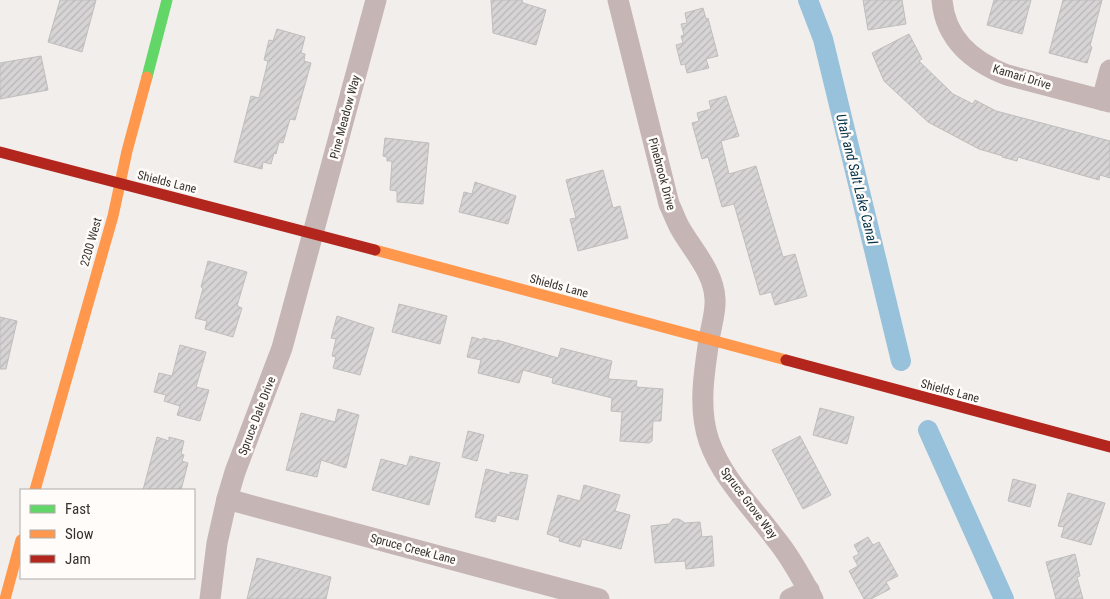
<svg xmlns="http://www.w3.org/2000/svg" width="1110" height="599" font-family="'Roboto Condensed',sans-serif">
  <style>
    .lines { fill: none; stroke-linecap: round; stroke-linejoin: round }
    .canal { stroke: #98c1dc; stroke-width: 20 }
    .building { fill: url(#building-hatch); stroke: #bfbebd }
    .street { stroke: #c5b5b4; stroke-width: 21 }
    .fast { stroke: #63d668; stroke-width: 11 }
    .slow { stroke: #ff974d; stroke-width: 11 }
    .jam { stroke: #b3261e; stroke-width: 11 }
    .labels { text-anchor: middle; stroke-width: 5; stroke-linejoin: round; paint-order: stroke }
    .street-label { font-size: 12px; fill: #353230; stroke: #fffcf9 }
    .water-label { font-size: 14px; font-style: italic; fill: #00324c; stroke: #fffcf9 }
  </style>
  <defs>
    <pattern id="building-hatch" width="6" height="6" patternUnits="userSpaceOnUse" patternTransform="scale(1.25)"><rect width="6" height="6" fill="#d6d4d4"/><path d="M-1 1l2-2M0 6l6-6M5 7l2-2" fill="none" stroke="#b8b6b6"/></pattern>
  </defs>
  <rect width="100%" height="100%" fill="#f2eeeb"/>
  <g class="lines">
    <g class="canal">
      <polyline points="808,0 823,39 901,361"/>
      <polyline points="928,430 1004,599"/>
    </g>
  </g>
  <g class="building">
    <polygon points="60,0 96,0 82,52 48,42"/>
    <polygon points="491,0 522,0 523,3 546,10 536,45 493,33"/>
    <polygon points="863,0 902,0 906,24 868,30"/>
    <polygon points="994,0 1031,0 1022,34 987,25"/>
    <polygon points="1063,0 1102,0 1090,46 1092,47 1087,63 1049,53"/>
    <polygon points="703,8 706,19 708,18 718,56 706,59 709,68 687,73 685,64 681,65 676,45 683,43 681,36 684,35 681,24 687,23 685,13"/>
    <polygon points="277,29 305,37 301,53 305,54 304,61 311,63 295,120 290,119 283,143 279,142 276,154 274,153 271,164 263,162 262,169 234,162 251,96 259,98 268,61 264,60 269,40 273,41"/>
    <polygon points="909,34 922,59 919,61 953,94 973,104 975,100 996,111 1110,141 1110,178 1100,175 1099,180 1018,157 1017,161 1002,157 1003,156 979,149 928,122 884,81 872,53"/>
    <polygon points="41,56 48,90 0,99 0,63"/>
    <polygon points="726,96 739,136 721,141 729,174 756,166 783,257 795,254 807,296 775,305 771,292 760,295 734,204 722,207 708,157 702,159 692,123 699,121 697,113 711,109 709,101"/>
    <polygon points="385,138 429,143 423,204 397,202 397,191 390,190 392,161 387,161 387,157 383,156"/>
    <polygon points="603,170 613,208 620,206 628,238 578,251 570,219 576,218 566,180"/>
    <polygon points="475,182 516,196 508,224 459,212 464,192 472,194"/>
    <polygon points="208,261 247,272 237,306 242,308 233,337 205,329 207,321 195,318 203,288 201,287"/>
    <polygon points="399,304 447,316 440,344 392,332"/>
    <polygon points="337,316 374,328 360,375 333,368 336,357 332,356 336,339 331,338"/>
    <polygon points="0,317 17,321 6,369 0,369"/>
    <polygon points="472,337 482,340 483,338 496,341 497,340 558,358 561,348 612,361 608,379 637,381 636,387 663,389 661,421 653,421 652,441 649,443 620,441 622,412 611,411 612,398 552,383 553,378 523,370 519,383 478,373 481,360 467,357"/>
    <polygon points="180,345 206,352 196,387 209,390 200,421 177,415 180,406 164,401 166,395 154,392 159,373 172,376"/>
    <polygon points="820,408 854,417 847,444 813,435"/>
    <polygon points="338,409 359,415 346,468 321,460 317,477 286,470 301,413 335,422"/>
    <polygon points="468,431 484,435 477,461 462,457"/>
    <polygon points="800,436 831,495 803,509 772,450"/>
    <polygon points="157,437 169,441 169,437 184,441 181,454 184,455 182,461 188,463 181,490 143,490"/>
    <polygon points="410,456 440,463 429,505 372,490 381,459 407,466"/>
    <polygon points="486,469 510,475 510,472 528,475 518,520 497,515 495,522 475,517"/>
    <polygon points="1013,479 1036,485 1030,507 1008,501"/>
    <polygon points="584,485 620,495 615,511 630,515 621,549 582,539 580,547 559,541 560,538 547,534 558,495 580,501"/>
    <polygon points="1068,493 1105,503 1091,545 1061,537 1064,527 1058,526"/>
    <polygon points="673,519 679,519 685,523 700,522 702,537 712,536 714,566 686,569 685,561 655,563 651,526 669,524"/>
    <polygon points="868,537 873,545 879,542 898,576 886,582 890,589 871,599 864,599 849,571 858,566 853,557 859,554 854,545"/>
    <polygon points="1075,554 1080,576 1077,577 1083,599 1056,599 1046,562"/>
    <polygon points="257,558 331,577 326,599 247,599"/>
  </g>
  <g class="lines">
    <g class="street">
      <path d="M618 0 669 204C673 212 676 221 680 228 693 251 714 272 715 299 716 312 711 326 709 340 704 373 698 409 709 441 722 478 752 507 775 538 790 556 802 578 813 599"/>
      <path d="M942 0C945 39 973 62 1007 75L1110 102"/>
      <polyline points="1102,100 1110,70"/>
      <polyline points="227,499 599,599"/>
      <polyline points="210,599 217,543 227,499 235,472 282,348 376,0"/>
      <polyline points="790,599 809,590"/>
    </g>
    <polyline class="fast" points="147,77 167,0"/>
    <g class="slow">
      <polyline points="375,250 786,360"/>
      <polyline points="35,490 113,216 127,151 147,77"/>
      <polyline points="5,599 21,540"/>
    </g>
    <g class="jam">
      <polyline points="0,152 375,250"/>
      <polyline points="786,360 1110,447"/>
    </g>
  </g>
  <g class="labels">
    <g class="street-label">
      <text transform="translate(1022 77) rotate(17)" y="4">Kamari Drive</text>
      <text transform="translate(345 117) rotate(-75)" y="4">Pine Meadow Way</text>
      <text transform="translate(662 174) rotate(75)" y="4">Pinebrook Drive</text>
      <text transform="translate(167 182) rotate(14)" y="4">Shields Lane</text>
      <text transform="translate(91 242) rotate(-74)" y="4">2200 West</text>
      <text transform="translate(559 286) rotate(15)" y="4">Shields Lane</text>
      <text transform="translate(950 391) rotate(15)" y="4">Shields Lane</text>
      <text transform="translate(257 416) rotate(-69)" y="4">Spruce Dale Drive</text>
      <text transform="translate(749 503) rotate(53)" y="4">Spruce Grove Way</text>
      <text transform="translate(413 549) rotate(15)" y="4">Spruce Creek Lane</text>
    </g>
    <g class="water-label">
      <text transform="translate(857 179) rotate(76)" y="5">Utah and Salt Lake Canal</text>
    </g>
  </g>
  <rect x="20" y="489" width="175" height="90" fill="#fffcf9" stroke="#aeaba9"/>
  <rect x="30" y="505" width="25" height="8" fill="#63d668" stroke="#aeaba9"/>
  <text x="65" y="514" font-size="15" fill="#353230">Fast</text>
  <rect x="30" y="530" width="25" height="8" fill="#ff974d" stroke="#aeaba9"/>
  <text x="65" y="539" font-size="15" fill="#353230">Slow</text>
  <rect x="30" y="555" width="25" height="8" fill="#b3261e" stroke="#aeaba9"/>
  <text x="65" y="564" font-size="15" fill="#353230">Jam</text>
</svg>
